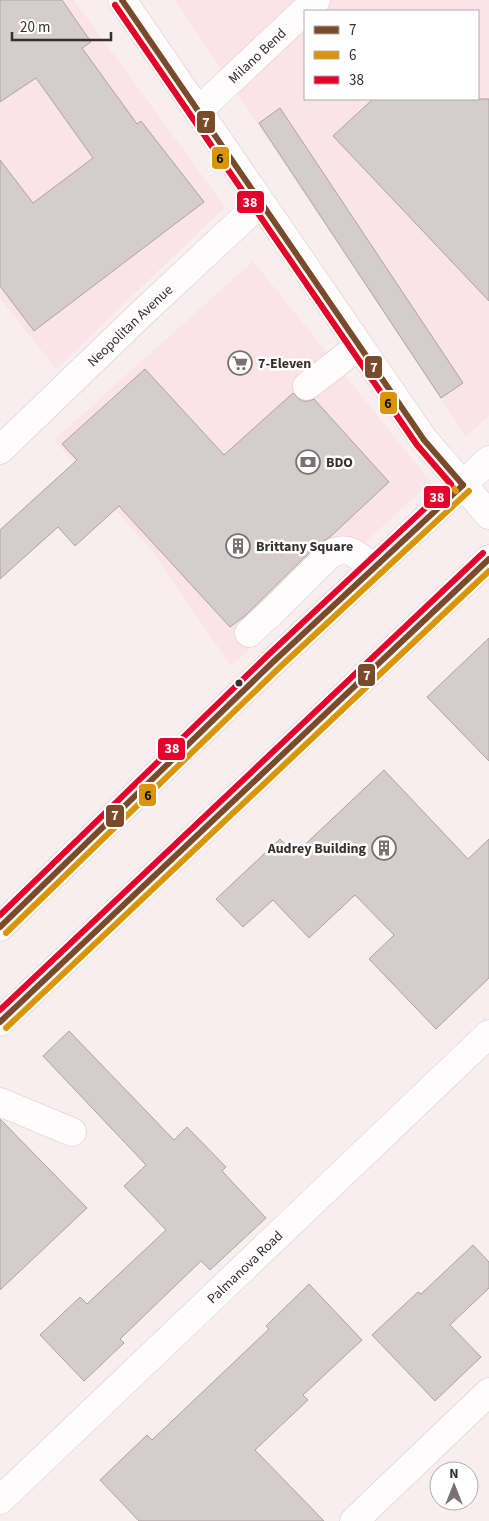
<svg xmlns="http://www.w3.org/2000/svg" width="489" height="1521" font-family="'Source Sans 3',sans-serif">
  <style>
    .built { fill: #fbe4e7; fill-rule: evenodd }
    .building { fill: #d5cccc; stroke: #aca3a4 }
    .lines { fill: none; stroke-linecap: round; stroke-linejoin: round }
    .minor-casing { stroke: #d4cacc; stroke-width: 29 }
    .major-casing { stroke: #d4cacc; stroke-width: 29 }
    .minor { stroke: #fefcfd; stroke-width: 28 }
    .major { stroke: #fefcfd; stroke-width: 28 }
    .bus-1-casing { stroke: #fff; stroke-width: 10 }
    .bus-2-casing { stroke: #fff; stroke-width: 10 }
    .bus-3-casing { stroke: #fff; stroke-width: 10 }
    .bus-1 { stroke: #7a4b2a; stroke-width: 6 }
    .bus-2 { stroke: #da9407; stroke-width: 6 }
    .bus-3 { stroke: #e4002b; stroke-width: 6 }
    .bus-dot { fill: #372e2f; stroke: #fff; stroke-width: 2 }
    .labels { text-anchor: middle; stroke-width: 5; stroke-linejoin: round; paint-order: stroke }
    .street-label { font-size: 14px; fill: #372e2f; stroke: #fff }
    .poi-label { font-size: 14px; font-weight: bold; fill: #372e2f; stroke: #fff; text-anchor: start }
    .line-badge { stroke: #fff; stroke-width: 2 }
    .badge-label { font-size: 14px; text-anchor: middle; font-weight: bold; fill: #fff }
    .pale-badge-label { font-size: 14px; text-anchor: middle; font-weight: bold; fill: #111 }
  </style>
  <rect width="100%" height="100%" fill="#f8eef0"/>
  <g class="built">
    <polygon points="0,0 74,0 225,207 56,369 0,298"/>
    <path d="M175 0H489V415L466 437ZM305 11H478V99H305Z"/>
    <polygon points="253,261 431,482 231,666 151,550 54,440"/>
  </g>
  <g class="building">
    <polygon points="0,0 62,0 91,42 82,48 137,124 141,121 204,202 34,331 0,286 0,160 33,203 93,158 36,78 0,102"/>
    <polygon points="373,99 489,99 489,301 333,136"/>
    <polygon points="280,108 463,383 441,398 259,123"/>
    <polygon points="145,369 224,455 293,393 302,401 309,401 314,399 389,482 330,537 318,544 245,616 230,627 119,506 75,546 58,527 0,579 0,530 77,460 62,444"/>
    <polygon points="489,638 489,761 427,697"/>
    <polygon points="384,770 468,859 489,839 489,978 436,1029 369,959 394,935 355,895 309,938 273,900 243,927 216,899 280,839 295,854"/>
    <polygon points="69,1031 174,1140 187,1127 226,1167 222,1171 266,1218 210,1270 201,1261 120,1339 124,1343 84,1381 40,1335 80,1297 87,1304 166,1230 124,1186 146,1165 43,1056"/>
    <polygon points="0,1119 87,1208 0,1290"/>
    <polygon points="473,1245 489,1262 489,1288 450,1325 481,1357 435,1401 372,1335 418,1292 421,1294"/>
    <polygon points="309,1284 362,1340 303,1395 308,1400 255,1450 324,1521 139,1521 100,1480 147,1435 152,1440 269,1329 266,1326"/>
  </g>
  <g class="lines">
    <g class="minor-casing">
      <g id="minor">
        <path id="s1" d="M198 111 316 0"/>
        <polyline points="307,386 359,346"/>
        <path id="s2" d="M0 450 139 316 260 203"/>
        <path d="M249 633 278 606 329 555C348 543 358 556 373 568"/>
        <polyline points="0,1102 72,1132"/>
        <path id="s3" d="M0 1500 489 1034"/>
        <polyline points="354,1521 489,1392"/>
      </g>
    </g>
    <g class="major-casing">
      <g id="major">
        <polyline points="122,0 424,440 489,515"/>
        <polyline points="0,927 273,662 489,460"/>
        <polyline points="0,1022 489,559"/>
      </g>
    </g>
    <use href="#minor" class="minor"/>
    <use href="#major" class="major"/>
    <g class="bus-1-casing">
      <g id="bus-1">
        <polyline points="122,0 424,440 463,485"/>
        <polyline points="0,927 273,662 463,485"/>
        <polyline points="0,1022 489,559"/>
      </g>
    </g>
    <g class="bus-2-casing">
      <g id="bus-2">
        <polyline points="115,5 417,445 456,491"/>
        <polyline points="6,933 279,668 469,491"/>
        <polyline points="6,1028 489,571"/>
      </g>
    </g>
    <g class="bus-3-casing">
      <g id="bus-3">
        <polyline points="0,915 267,656 451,484 417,445 115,5"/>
        <polyline points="0,1010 483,553"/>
      </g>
    </g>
    <use href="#bus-1" class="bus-1"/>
    <use href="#bus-2" class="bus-2"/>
    <use href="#bus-3" class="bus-3"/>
  </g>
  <defs>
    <g id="supermarket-ring" transform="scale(1.25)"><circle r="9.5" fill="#fff" stroke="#7b7173" stroke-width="1.5"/><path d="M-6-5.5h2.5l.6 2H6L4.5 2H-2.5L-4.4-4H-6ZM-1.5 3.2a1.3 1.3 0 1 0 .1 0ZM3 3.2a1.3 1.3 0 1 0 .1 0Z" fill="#7b7173"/></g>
    <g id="bank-ring" transform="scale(1.25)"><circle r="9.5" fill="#fff" stroke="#7b7173" stroke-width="1.5"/><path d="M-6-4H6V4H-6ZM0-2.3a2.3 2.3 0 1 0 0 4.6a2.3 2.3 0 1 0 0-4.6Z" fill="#7b7173"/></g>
    <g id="building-ring" transform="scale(1.25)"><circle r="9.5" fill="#fff" stroke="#7b7173" stroke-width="1.5"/><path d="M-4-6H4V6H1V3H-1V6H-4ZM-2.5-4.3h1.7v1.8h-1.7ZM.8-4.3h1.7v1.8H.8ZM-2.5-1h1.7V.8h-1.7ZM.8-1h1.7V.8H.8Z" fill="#7b7173"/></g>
  </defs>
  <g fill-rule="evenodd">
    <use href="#supermarket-ring" x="240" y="363"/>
    <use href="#bank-ring" x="308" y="462"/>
    <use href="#building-ring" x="238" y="546"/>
    <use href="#building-ring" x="384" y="848"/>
  </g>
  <circle class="bus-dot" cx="239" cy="683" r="4.5"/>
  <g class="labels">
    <g class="street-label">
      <text dy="5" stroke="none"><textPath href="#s1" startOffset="81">Milano Bend</textPath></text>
      <text dy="5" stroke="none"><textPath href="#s2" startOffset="180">Neopolitan Avenue</textPath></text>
      <text dy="5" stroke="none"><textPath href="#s3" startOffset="338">Palmanova Road</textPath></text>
    </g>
    <g class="poi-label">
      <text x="258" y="368">7-Eleven</text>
      <text x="326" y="467">BDO</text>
      <text x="256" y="551">Brittany Square</text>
      <text x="366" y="853" text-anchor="end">Audrey Building</text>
    </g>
  </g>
  <g class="line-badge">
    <rect x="196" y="110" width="20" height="24" rx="5" fill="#7a4b2a"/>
    <rect x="211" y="146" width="19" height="24" rx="5" fill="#da9407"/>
    <rect x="236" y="190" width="29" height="24" rx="5" fill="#e4002b"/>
    <rect x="364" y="355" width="19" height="24" rx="5" fill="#7a4b2a"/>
    <rect x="379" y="391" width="19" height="24" rx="5" fill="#da9407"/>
    <rect x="423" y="485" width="28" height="24" rx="5" fill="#e4002b"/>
    <rect x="357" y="663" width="19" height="24" rx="5" fill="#7a4b2a"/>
    <rect x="157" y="737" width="29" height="24" rx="5" fill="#e4002b"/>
    <rect x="138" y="783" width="19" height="24" rx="5" fill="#da9407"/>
    <rect x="105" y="804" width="20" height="24" rx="5" fill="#7a4b2a"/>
  </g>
  <g class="badge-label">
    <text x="206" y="127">7</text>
    <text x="250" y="207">38</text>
    <text x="374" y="372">7</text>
    <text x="437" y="502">38</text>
    <text x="367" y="680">7</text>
    <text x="172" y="753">38</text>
    <text x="115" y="820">7</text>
  </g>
  <g class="pale-badge-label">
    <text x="220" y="163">6</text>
    <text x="388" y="408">6</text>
    <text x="148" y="800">6</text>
  </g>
  <rect x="304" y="10" width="175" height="90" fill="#ffffff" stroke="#afabac"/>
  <rect x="314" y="26" width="25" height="8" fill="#7a4b2a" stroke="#afabac"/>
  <text x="349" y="35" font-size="15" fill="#372e2f">7</text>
  <rect x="314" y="51" width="25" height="8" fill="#da9407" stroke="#afabac"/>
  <text x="349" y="60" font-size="15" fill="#372e2f">6</text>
  <rect x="314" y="76" width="25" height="8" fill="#e4002b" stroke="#afabac"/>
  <text x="349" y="85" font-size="15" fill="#372e2f">38</text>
  <g transform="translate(454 1486)"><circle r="24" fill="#ffffff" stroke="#afabac"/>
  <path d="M0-4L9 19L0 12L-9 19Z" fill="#7b7173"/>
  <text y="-8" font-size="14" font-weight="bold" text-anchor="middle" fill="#372e2f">N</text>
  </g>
  <path d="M12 32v8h99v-8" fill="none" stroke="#372e2f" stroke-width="2.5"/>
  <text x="20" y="32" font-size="15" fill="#372e2f" stroke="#ffffff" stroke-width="4" paint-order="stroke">20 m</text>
</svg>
